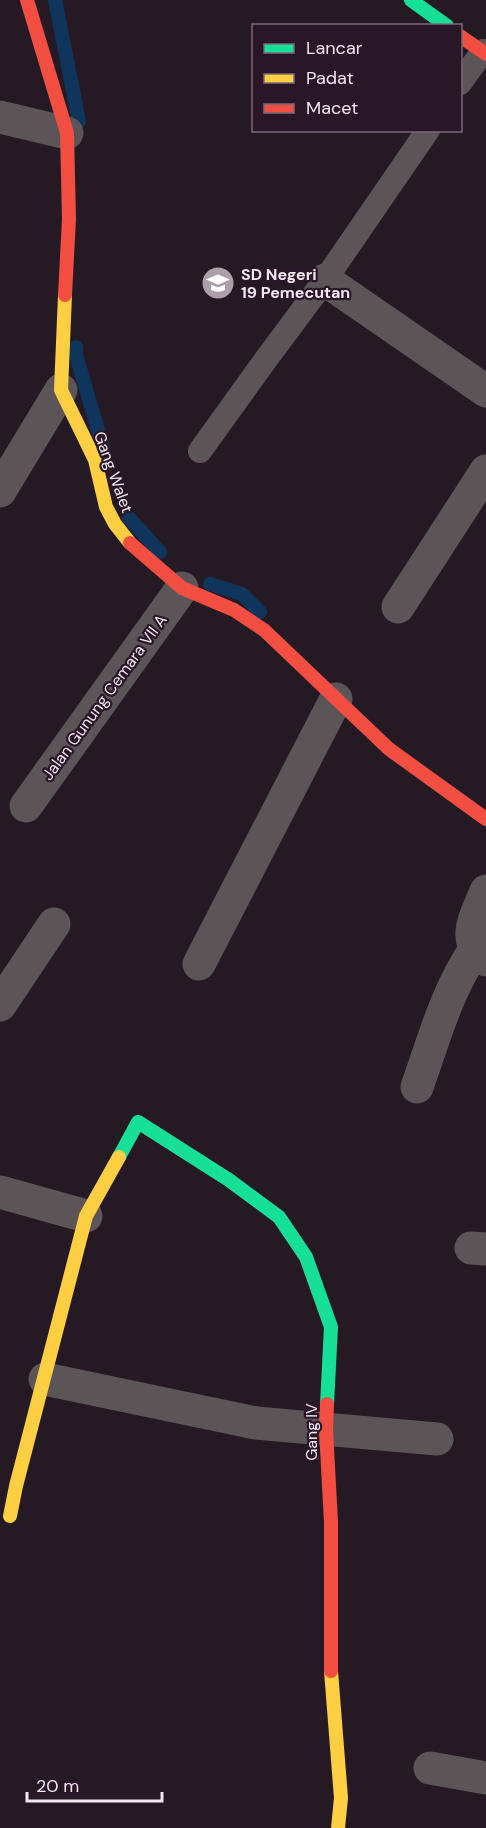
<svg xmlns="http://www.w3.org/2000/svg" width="486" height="1828" font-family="'DM Sans',sans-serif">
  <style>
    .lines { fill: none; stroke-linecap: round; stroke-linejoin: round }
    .stream { stroke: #0f355d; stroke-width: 14 }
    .lane { stroke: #5b5558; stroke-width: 24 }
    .street { stroke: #5b5558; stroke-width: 33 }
    .fast { stroke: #16e098; stroke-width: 14 }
    .slow { stroke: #ffcf43; stroke-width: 14 }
    .jam { stroke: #f24e42; stroke-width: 14 }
    .labels { text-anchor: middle; stroke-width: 4.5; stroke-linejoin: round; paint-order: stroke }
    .poi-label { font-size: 16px; font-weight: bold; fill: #f4e7f2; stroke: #291627; text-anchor: start }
    .street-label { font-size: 16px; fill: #f4e7f2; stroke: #291627 }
  </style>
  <rect width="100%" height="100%" fill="#251a24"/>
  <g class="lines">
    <g class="stream">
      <polyline points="55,0 79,121"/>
      <polyline points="76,347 76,355 103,447"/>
      <polyline points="129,518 160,552"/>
      <polyline points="210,584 242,594 260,612"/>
    </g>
    <g class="lane">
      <polyline points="460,83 483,51"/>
      <polyline points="200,451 264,362 325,280 428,130"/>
    </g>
    <g class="street">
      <polyline points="0,117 67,133"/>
      <polyline points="325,280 486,391"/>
      <polyline points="0,491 61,390"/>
      <polyline points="398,607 486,471"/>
      <polyline points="26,806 182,588"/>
      <path d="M486 891C476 917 460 939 486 960"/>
      <polyline points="199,964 336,699"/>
      <polyline points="0,1005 54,924"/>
      <path d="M417 1087C434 1039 447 990 476 948"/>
      <polyline points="0,1192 86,1216"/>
      <polyline points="471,1248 486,1249"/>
      <polyline points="45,1379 256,1423 437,1439"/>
      <polyline points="430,1768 486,1778"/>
    </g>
    <g class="fast">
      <polyline points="411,0 447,26"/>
      <polyline points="119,1157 138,1122 229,1180 279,1217 306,1257 331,1327 327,1404"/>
    </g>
    <g class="slow">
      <polyline points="65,295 61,390 95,460 106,507 115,524 130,543"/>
      <polyline points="10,1516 16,1486 86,1216 119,1157"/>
      <polyline points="331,1671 341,1798 338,1828"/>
    </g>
    <g class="jam">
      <polyline points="27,0 67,133 69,219 65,295"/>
      <polyline points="460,36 486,54"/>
      <polyline points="130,543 182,588 234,610 264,630 389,749 486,819"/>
      <polyline points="327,1404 326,1430 331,1522 331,1671"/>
    </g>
  </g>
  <defs>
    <g id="school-disc" transform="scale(1.725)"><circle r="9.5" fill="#ac9faa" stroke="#291627"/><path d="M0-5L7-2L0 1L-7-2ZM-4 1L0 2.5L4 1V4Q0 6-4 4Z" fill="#fff"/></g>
  </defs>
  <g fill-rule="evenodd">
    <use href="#school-disc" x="218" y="283"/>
  </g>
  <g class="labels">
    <g class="poi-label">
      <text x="241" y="280">SD Negeri<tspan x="241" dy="18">19 Pemecutan</tspan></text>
    </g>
    <g class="street-label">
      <text transform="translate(114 472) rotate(70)" y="6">Gang Walet</text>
      <text transform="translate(104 697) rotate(-54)" y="6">Jalan Gunung Cemara VII A</text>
      <text transform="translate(311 1432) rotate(-90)" y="6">Gang IV</text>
    </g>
  </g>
  <rect x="252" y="24" width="210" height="108" fill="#291627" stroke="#7a6a78" stroke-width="1.5"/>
  <rect x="264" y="44" width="30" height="9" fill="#16e098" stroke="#7a6a78" stroke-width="1.5"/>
  <text x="306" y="54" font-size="18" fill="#f4e7f2">Lancar</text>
  <rect x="264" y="74" width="30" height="9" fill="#ffcf43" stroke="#7a6a78" stroke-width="1.5"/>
  <text x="306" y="84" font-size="18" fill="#f4e7f2">Padat</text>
  <rect x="264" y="104" width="30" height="9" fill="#f24e42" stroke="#7a6a78" stroke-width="1.5"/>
  <text x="306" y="114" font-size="18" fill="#f4e7f2">Macet</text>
  <path d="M27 1792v9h135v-9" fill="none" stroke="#f4e7f2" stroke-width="3"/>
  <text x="36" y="1792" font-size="18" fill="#f4e7f2" stroke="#291627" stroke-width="4.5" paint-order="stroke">20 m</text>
</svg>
